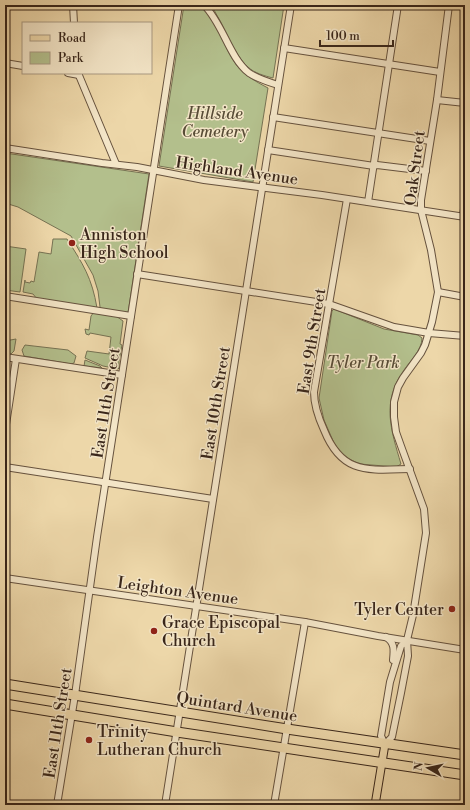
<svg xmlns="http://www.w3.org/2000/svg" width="470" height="810" font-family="'Libre Bodoni',serif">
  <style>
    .green { fill: #b3bf8c; stroke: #767253 }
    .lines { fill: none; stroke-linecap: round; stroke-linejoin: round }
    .minor-casing { stroke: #66523e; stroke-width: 8 }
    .major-casing { stroke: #39261a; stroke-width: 9 }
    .highway-casing { stroke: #39261a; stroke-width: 11 }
    .minor { stroke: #f3e5c7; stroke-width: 6 }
    .major { stroke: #edd7a9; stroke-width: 7 }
    .highway { stroke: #edd7a9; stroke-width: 9 }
    .poi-dot { fill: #8f2418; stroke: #f3e5c7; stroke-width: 1.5 }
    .labels { text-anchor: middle; stroke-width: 3; stroke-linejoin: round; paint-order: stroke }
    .park-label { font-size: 16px; font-style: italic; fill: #584c36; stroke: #f3e5c7 }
    .street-label { font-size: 16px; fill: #39261a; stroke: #f3e5c7 }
    .poi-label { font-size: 16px; fill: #39261a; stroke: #f3e5c7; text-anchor: start }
  </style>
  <rect width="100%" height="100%" fill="#edd7a9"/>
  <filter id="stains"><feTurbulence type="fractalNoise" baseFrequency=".005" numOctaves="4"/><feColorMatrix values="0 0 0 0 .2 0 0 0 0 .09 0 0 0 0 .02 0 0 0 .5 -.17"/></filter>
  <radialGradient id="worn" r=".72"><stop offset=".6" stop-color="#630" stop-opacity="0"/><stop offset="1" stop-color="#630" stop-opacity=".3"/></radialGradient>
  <g class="green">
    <path d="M184 5C189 5 196 4 199 5 212 11 225 48 233 60 241 74 255 81 268 88L253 182 159 166Z"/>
    <path d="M211 5H284L273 78C265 76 254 73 248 67 234 55 222 22 211 5Z"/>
    <polygon points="5,153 149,174 128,313 103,310 100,307 98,291 93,275 71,236 18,207 5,203"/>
    <path d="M53 239H67C83 264 92 278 97 308L37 299 33 294 23 292 25 280V282L30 283 31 281 34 282 39 252 51 254Z"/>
    <polygon points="5,246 26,249 20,292 5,290"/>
    <path d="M334 309 384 329 418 335 422 338C422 350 410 361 404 370 381 402 391 430 401 464L396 467 360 464 349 459 342 454 334 443 324 420 319 398 332 311Z"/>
    <polygon points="94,312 116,316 123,321 120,344 122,345 119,361 119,368 118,369 103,366 85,358 87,351 109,354 111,337 90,333 89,335 86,334 85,329 89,330 91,316"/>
    <polygon points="16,339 14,351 11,354 5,353 5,341"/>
    <polygon points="25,345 68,350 76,356 74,363 71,364 24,356 22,350"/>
    <polygon points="85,360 100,366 102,368 84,366"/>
  </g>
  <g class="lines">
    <g class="minor-casing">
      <g id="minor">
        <polyline points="73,5 74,23"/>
        <path d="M204 5C223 24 229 57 249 73 258 79 268 82 278 85"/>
        <polyline points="457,5 465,6"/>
        <polyline points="284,48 440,72"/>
        <polyline points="5,63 23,66"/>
        <polyline points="68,73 79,75"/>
        <polyline points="78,73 116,164"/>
        <polyline points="437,100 465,103"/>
        <polyline points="273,117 430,141"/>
        <polyline points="5,148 102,163 137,167 204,180 322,195 465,217"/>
        <polyline points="268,150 374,166 377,165 426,171"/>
        <path d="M347 199 314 392C314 406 318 417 324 430 342 475 368 470 410 469"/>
        <polyline points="368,202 398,5"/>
        <polyline points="463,217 465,201"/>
        <polyline points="137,274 329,304 394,327 429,333 465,336"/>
        <polyline points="438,292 465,297"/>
        <polyline points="5,296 131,316"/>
        <polyline points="5,357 122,375"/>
        <polyline points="5,431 16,359"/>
        <polyline points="5,467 213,499"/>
        <polyline points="5,578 305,622 378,636 465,650"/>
        <path d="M386 637C395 643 394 650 393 660"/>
        <polyline points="407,640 401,646 390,682 381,736 385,744 392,737 401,693 408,656 407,640 413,615 426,533 424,509 401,446 396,432 394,417 394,402 398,387 403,378 421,353 425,345 432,322 438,292 431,250 421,210 421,200 437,100 449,5"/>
        <polyline points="57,805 75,695 97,537 179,5"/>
        <polyline points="165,805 291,5"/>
        <polyline points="274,805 305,622"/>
      </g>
    </g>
    <g class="major-casing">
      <polyline id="major" points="375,805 385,744"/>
    </g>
    <g class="highway-casing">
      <g id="highway">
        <polyline points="5,684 287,729 465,755"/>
        <polyline points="5,704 177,732 465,775"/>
      </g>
    </g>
    <use href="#minor" class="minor"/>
    <use href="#major" class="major"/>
    <use href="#highway" class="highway"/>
  </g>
  <g class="poi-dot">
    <circle cx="72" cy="243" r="4"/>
    <circle cx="452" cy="609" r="4"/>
    <circle cx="154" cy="631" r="4"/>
    <circle cx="89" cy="740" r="4"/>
  </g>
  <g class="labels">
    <g class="park-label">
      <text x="215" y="119">Hillside<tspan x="215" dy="18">Cemetery</tspan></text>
      <text x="363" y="368">Tyler Park</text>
    </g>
    <g class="street-label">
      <text transform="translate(414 168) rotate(-83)" y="6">Oak Street</text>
      <text transform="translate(237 170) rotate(8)" y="6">Highland Avenue</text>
      <text transform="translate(311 341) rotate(-81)" y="6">East 9th Street</text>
      <text transform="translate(105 403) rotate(-81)" y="6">East 11th Street</text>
      <text transform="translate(215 403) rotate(-81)" y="6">East 10th Street</text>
      <text transform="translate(178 590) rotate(8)" y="6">Leighton Avenue</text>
      <text transform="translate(237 706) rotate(9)" y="6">Quintard Avenue</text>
      <text transform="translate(57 723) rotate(-81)" y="6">East 11th Street</text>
    </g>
    <g class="poi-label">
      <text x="80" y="240">Anniston<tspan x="80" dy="18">High School</tspan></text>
      <text x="444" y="615" text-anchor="end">Tyler Center</text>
      <text x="162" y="628">Grace Episcopal<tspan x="162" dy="18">Church</tspan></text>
      <text x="97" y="737">Trinity<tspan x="97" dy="18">Lutheran Church</tspan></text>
    </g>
  </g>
  <rect width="470" height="810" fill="none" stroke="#edd7a9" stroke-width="20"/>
  <rect x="6" y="6" width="458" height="798" fill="none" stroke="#39261a" stroke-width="2"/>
  <rect x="10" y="10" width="450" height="790" fill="none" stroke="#39261a"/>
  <rect x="22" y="22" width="130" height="52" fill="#f3e5c7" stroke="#a99982"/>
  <rect x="30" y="35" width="20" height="6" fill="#edd7a9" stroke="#a99982"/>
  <text x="58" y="42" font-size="12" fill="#39261a">Road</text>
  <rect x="30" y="52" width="20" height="12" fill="#b3bf8c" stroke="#a99982"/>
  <text x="58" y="62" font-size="12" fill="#39261a">Park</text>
  <g transform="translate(428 768) rotate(279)" stroke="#f3e5c7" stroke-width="3" paint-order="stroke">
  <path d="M0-3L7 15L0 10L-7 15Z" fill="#39261a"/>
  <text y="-6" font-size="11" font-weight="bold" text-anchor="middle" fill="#39261a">N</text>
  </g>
  <path d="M320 40v6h73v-6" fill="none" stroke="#39261a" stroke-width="2"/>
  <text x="326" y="40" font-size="12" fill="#39261a" stroke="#f3e5c7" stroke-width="3" paint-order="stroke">100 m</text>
  <rect width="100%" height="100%" filter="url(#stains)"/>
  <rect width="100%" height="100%" fill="url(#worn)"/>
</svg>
